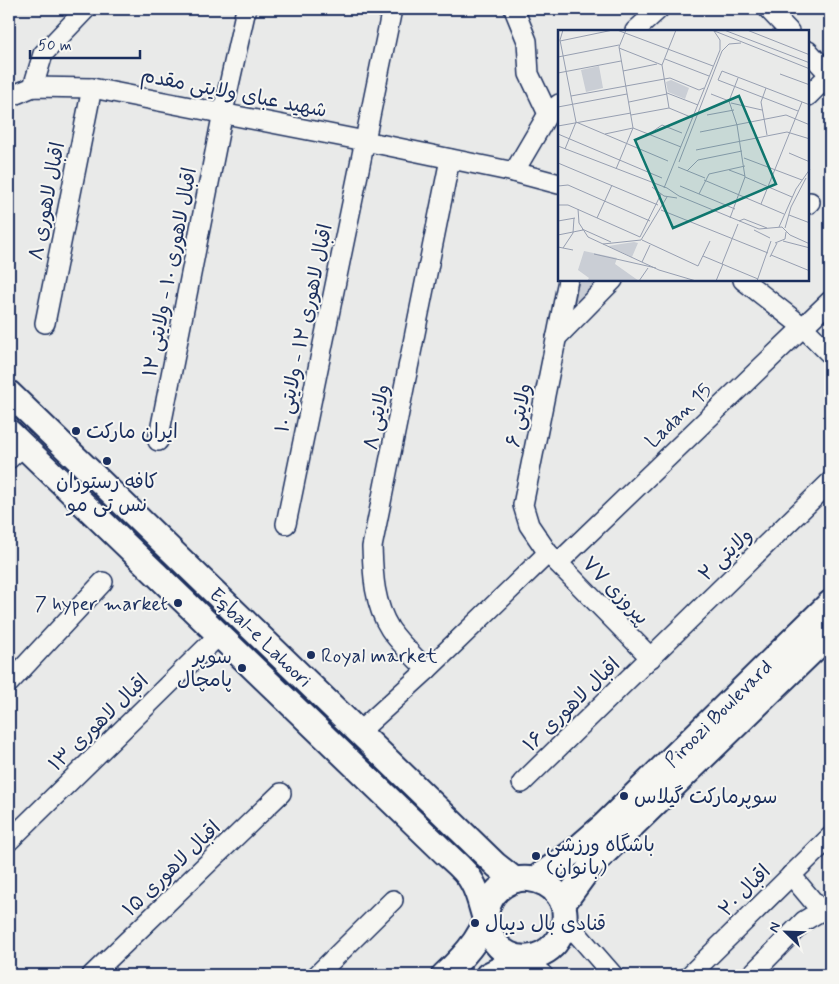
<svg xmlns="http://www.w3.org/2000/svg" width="839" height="984" font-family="Mynerve,'Playpen Sans Arabic',sans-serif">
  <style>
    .green { fill: #caced5; stroke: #727e9a }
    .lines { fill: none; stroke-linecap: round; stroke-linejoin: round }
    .minor-casing { stroke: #1b2f5e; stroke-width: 22 }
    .major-casing { stroke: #1b2f5e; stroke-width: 28 }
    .minor { stroke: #f6f6f2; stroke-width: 19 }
    .major { stroke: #f6f6f2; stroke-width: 24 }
    .poi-dot { fill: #1b2f5e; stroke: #f6f6f2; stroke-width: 2 }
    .labels { text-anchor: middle; stroke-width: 4; stroke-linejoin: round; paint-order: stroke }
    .street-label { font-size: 20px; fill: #1b2f5e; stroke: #f6f6f2 }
    .poi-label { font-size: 20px; fill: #1b2f5e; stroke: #f6f6f2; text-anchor: start }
    .inset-road { fill: none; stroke: #979fb1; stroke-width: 1 }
    .view { fill: #0f766e; fill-opacity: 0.15; stroke: #0f766e; stroke-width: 2.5 }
    .inset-edge { fill: none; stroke: #1b2f5e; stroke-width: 2.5 }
  </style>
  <rect width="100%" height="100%" fill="#e9eae9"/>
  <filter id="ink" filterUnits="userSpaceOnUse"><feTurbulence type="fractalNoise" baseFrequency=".02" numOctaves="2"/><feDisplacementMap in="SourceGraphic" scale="10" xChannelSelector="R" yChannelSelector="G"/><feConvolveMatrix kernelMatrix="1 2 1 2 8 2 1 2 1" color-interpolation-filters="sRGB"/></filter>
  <g filter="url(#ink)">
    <polygon class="green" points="579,280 602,280 573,310"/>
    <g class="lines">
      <g class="minor-casing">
        <g id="minor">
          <polyline points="514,9 527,41 529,74 548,114"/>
          <polyline points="768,9 789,31"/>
          <polyline points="635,31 659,9"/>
          <polyline points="808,51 830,75"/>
          <polyline points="33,87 43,54 86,9"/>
          <polyline points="808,96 830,74"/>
          <polyline points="9,97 33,87 92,88 365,141 514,172 559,184"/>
          <polyline points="514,172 548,114 559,104"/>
          <polyline points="808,204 810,202"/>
          <polyline points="568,280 523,505 529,525 548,553 651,658"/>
          <polyline points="743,280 803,327 830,354"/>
          <polyline points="45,323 92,88"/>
          <polyline points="556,338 613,280"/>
          <polyline points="158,441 223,112 246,9"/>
          <polyline points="9,459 23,446"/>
          <polyline points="286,524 392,9"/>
          <polyline points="558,563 830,301"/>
          <path d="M427 670C415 657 400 644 390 629 374 604 373 575 372 547L450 159"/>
          <polyline points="9,683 103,582"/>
          <polyline points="359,732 427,670 548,553"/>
          <polyline points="522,783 830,482"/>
          <polyline points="9,841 219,635"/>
          <polyline points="565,920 613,975"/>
          <polyline points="522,958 543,975"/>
          <polyline points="92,975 281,793"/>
          <polyline points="317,975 393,900"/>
          <polyline points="690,975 830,837"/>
          <polyline points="751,975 804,921 819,912 817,906 791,875"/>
        </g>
      </g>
      <g class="major-casing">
        <g id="major">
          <polyline points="9,393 496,865 515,880"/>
          <path d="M9 432 443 851C452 860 466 870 472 882 486 905 482 941 509 954 532 965 557 950 563 928 566 917 565 904 558 895 552 886 540 880 529 879 512 877 493 889 488 906 486 911 487 916 486 921 483 928 479 935 475 941 466 954 455 965 444 975"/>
          <polyline points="535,879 573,852 604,825 830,603"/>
          <polyline points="563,904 590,867 830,634"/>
          <polyline points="488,975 522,958"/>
        </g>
      </g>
      <use href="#minor" class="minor"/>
      <use href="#major" class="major"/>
    </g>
  </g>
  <g class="poi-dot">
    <circle cx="76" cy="431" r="5"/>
    <circle cx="107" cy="461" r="5"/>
    <circle cx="178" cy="603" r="5"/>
    <circle cx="311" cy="655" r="5"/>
    <circle cx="242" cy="668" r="5"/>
    <circle cx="624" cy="796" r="5"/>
    <circle cx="536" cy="856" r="5"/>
    <circle cx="475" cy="923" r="5"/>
  </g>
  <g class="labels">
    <g class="street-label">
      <text transform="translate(234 92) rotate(11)" y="7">شهید عبای ولایتی مقدم</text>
      <text transform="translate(46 201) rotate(-79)" y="7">اقبال لاهوری ۸</text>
      <text transform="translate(169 272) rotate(-79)" y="7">اقبال لاهوری ۱۰ - ولایتی ۱۲</text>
      <text transform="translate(303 328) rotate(-78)" y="7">اقبال لاهوری ۱۲ - ولایتی ۱۰</text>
      <text transform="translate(518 415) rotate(-79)" y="7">ولایتی ۶</text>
      <text transform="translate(678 415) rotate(-44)" y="7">Ladan 15</text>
      <text transform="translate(376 417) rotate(-79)" y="7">ولایتی ۸</text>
      <text transform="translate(725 554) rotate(-44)" y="7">ولایتی ۲</text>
      <text transform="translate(616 590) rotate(46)" y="7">پیروزی ۷۷</text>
      <text transform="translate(261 637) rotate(44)" y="7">Eqbal-e Lahoori</text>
      <text transform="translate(571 704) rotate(-44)" y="7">اقبال لاهوری ۱۶</text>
      <text transform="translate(718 713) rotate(-45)" y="7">Piroozi Boulevard</text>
      <text transform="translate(98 722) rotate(-44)" y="7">اقبال لاهوری ۱۳</text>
      <text transform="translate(171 868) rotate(-44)" y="7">اقبال لاهوری ۱۵</text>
      <text transform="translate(744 890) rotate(-45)" y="7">اقبال ۲۰</text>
    </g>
    <g class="poi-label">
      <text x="86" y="438">ایران مارکت</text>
      <text x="107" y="488" text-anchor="middle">كافه رستوران<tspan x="107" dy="23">نس تى مو</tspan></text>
      <text x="168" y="610" text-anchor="end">7 hyper market</text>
      <text x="321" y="662">Royal market</text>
      <text x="232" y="663" text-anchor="end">سوپر‌<tspan x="232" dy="23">پامچال</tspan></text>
      <text x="634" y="803">سوپرمارکت گیلاس</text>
      <text x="546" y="851">باشگاه ورزشی<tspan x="546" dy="23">(بانوان)</tspan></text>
      <text x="485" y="930">قنادی بال دیبال</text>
    </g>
  </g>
  <g transform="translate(558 30)">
    <rect width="251" height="251" fill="#e9eae9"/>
    <path d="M41 36 45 58 28 62 23 40ZM113 50 131 58 127 69 110 62 108 52ZM76 212 80 213 74 227 50 216ZM26 221 59 228 57 234 81 251H29L31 248 20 240Z" fill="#caced5"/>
    <path class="inset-road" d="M5 0 2 10 18 92M59 0 155 36M68 0 61 17 75 98M154 0 252 39M166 0 252 33M189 0 252 25M2 11 55 0M61 18 104 35M0 27 61 15M107 29 151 46M65 41 99 34M0 43 63 31M222 44 252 55M208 58 203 72 209 105M109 63 140 75M153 64 171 71M13 66 112 48 141 60 146 58M171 71 179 95 187 147 172 188M171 71 180 48M71 72 109 64M173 73 204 80M0 77 69 64M111 78 104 35 118 0M111 78 135 88M240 81 160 50 164 41 252 75M73 85 111 78M149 85 176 80M18 92 110 131M0 96 73 83M75 98 123 117M142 102 228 85 252 95M0 104 104 148M47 104 75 98M91 104 104 95 124 103M0 116 109 158 121 166 201 199 224 197 232 205 252 214M7 119 18 92M138 120 229 102 252 109M231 123 252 132M186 128 244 150M121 132 164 21 171 14 183 13M0 133 100 175M120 137 147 148M58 139 75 98M171 140 187 146M129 141 140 130 184 121M187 147 234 167M146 150 226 184M0 156 10 155 92 191M122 156 177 179M94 157 106 166 119 168M106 158 162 20V10L156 1M141 164 151 144 187 136M203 174 244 72M0 175H10L82 207M20 179 21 193 30 207 101 240 138 251M103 180 210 223M231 185 252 193M39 188 54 155M0 191 17 188M181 191 186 189 209 198M221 197 238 159 252 139M227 198 233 177 248 148M24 199 53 212M196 200 212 208M0 205 25 200M82 207 103 164M84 210 140 236 152 211M225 211 252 218M217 213 227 209 228 202M45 214 83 210 109 167M0 217 15 220M5 218 15 203 16 188M36 224 98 238M213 225 252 241M145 226 200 249M212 227 219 213M84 232 92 215M164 234 180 194M81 251 90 238M158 251 165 234M199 251 213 211"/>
    <path class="view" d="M181 66 218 154 115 198 77 110Z"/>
    <rect width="251" height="251" class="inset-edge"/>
  </g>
  <rect width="839" height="984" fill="none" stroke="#f6f6f2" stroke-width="30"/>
  <rect x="15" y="15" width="809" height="954" fill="none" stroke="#1b2f5e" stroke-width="2" filter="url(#ink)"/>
  <g transform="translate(786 932) rotate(293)" stroke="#f6f6f2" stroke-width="4" paint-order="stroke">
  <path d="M0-4L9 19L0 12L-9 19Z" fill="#1b2f5e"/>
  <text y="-8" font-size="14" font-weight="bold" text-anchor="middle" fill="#1b2f5e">N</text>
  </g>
  <path d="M30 50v8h110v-8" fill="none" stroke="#1b2f5e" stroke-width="2.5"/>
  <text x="38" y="50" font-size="15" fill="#1b2f5e" stroke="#f6f6f2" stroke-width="4" paint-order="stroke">50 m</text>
</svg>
